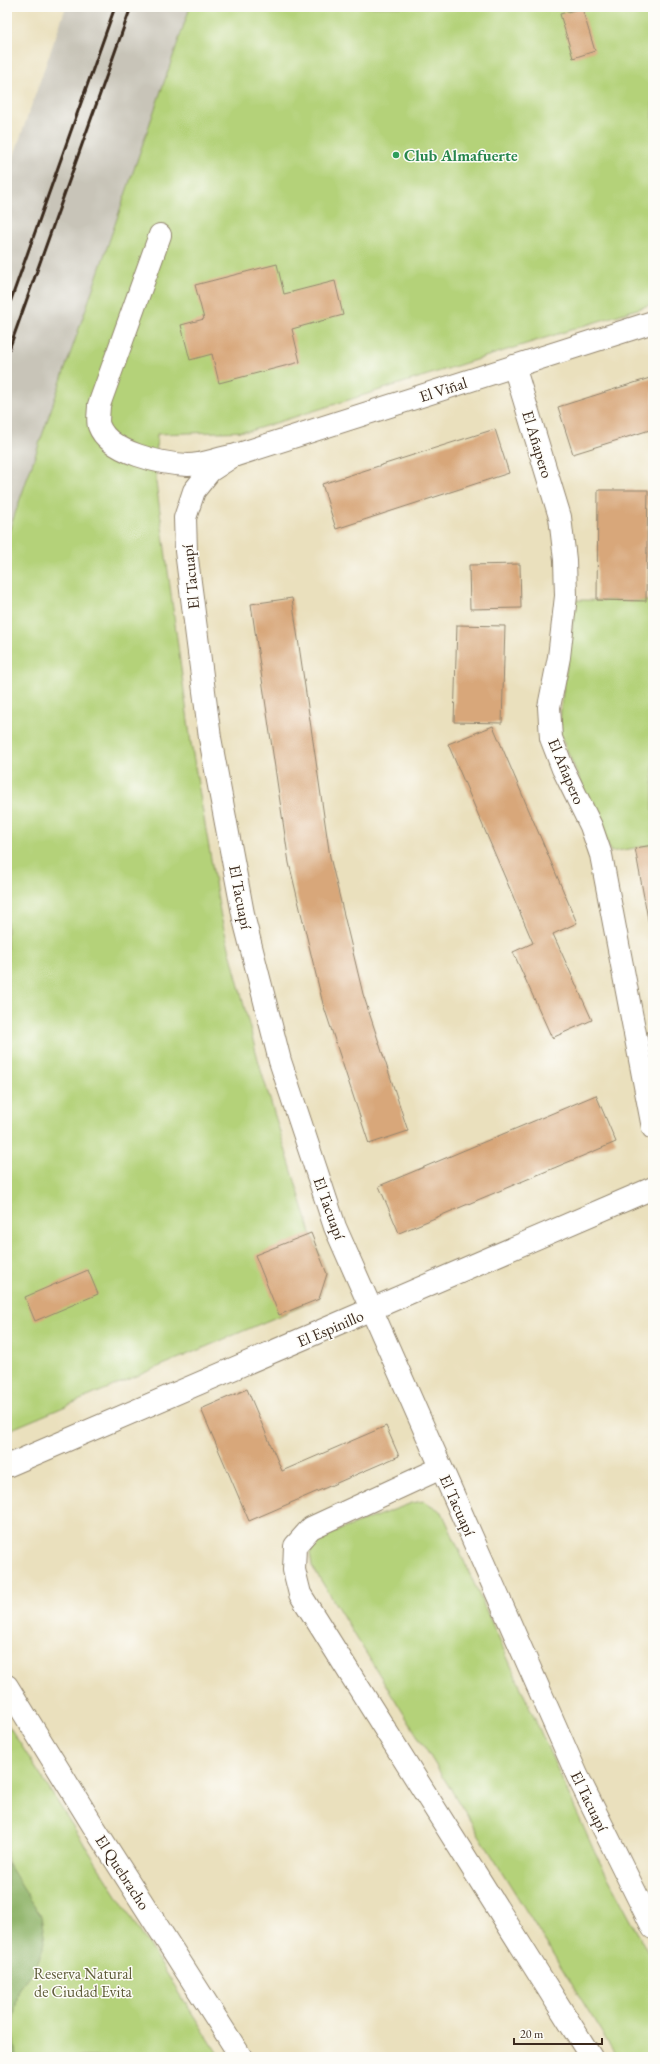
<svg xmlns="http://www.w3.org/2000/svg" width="660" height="2064" font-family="'EB Garamond',serif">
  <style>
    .industrial { fill: #c8c4b8 }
    .green { fill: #b4d279; stroke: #787e4c }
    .forest { fill: #8fb469; stroke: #656f44 }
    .building { fill: #d8a77a }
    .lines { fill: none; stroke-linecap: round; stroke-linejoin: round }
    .minor-casing { stroke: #92856e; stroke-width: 24 }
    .minor { stroke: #fff; stroke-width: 22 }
    .rail { stroke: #3b2a1e; stroke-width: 3 }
    .leisure-dot { fill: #2e9e5b; stroke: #fdfcf7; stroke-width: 1.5 }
    .labels { text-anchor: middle; stroke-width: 3; stroke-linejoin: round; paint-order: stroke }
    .leisure-label { font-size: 16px; font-weight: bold; fill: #27864d; stroke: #fdfcf7; text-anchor: start }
    .street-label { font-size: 16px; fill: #3b2a1e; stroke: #fdfcf7 }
    .park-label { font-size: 16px; fill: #5f5c39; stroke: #fdfcf7 }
  </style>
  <rect width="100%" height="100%" fill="#fdfcf7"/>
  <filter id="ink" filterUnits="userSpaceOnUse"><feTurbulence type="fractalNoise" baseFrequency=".025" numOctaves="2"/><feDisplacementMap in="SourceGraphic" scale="8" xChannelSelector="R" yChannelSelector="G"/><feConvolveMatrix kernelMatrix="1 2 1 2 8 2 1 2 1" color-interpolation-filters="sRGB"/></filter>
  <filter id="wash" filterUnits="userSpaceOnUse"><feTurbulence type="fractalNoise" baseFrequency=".012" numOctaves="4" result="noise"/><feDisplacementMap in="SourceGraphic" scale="16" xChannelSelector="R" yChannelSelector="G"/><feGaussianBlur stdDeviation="0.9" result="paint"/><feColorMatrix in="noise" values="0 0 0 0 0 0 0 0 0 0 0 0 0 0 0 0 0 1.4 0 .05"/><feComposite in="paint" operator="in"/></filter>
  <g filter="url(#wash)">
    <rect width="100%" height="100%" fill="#eae0bd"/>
    <polygon class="industrial" points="66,7 190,7 7,537 7,175"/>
    <g class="green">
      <polygon points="190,7 653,7 653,304 250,431 157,434 156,482 191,743 221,917 260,1067 311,1233 327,1274 319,1299 7,1431 7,537"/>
      <polygon points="576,600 653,601 653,845 611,852 560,734 561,706"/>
      <polygon points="424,1501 442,1512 595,1853 653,1962 653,2057 617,2057 312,1566 310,1553 318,1538 412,1503"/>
      <polygon points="7,1723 220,2057 7,2057"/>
    </g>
    <polygon class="forest" points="7,1862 41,1916 45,1942 36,1967 19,1988 12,2027 16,2057 7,2057"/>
    <g id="blocks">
      <g class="building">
        <polygon points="582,8 595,51 573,58 560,14"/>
        <polygon points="277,264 284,294 335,281 343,315 292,329 300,362 219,383 212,354 190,360 181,325 204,319 195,285"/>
        <polygon points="653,377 653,429 573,454 558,407"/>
        <polygon points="495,429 509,473 336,529 322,484"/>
        <polygon points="598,490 648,490 646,601 597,600"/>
        <polygon points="520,564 521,608 470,609 469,565"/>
        <polygon points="292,598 330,857 363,994 408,1131 369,1144 323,1004 289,863 251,604"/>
        <polygon points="457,625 505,626 502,723 454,722"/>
        <polygon points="493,726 577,923 553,934 592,1020 552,1038 513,952 533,943 448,744"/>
        <polygon points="653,845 653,941 652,941 635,848"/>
        <polygon points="596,1095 616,1142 399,1233 379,1186"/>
        <polygon points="311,1233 327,1274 319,1299 279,1315 255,1255"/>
        <polygon points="88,1270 98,1294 35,1321 25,1297"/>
        <polygon points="247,1389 282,1471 386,1426 399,1456 249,1521 201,1409"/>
      </g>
    </g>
  </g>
  <g filter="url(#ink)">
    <use href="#blocks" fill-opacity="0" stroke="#92856e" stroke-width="1"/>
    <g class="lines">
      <g class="minor-casing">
        <g id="minor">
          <path d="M160 235 99 405C99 411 97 421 99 426 109 453 163 464 188 465 202 465 219 458 233 456L653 322"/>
          <polyline points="514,366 560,517 565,560 566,596 559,657 549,707 551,738 563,769 591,826 601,855 653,1128"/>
          <polyline points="233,456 210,471 194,491 185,518 186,551 210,738 244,919 280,1061 335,1227 577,1775 653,1928"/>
          <polyline points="7,1466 653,1188"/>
          <polyline points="441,1468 311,1528 295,1546 294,1570 300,1594 591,2057"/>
          <polyline points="7,1686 94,1827 241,2057"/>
        </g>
      </g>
      <use href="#minor" class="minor"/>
      <g class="rail">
        <polyline points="7,311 115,7"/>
        <polyline points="7,355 131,7"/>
      </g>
    </g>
  </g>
  <circle class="leisure-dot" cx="396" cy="155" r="4"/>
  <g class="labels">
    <g class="leisure-label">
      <text x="404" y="161">Club Almafuerte</text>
    </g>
    <g class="street-label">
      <text transform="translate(443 389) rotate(-18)" y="6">El Viñal</text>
      <text transform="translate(538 444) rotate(73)" y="6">El Añapero</text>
      <text transform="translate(190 577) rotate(-96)" y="6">El Tacuapí</text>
      <text transform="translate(567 771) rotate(67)" y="6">El Añapero</text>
      <text transform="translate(241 897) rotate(79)" y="6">El Tacuapí</text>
      <text transform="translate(330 1208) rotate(70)" y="6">El Tacuapí</text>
      <text transform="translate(330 1328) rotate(-23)" y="6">El Espinillo</text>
      <text transform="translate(458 1505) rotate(66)" y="6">El Tacuapí</text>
      <text transform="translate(590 1801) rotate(64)" y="6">El Tacuapí</text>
      <text transform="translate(123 1872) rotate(57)" y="6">El Quebracho</text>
    </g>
    <g class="park-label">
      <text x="83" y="1979">Reserva Natural<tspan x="83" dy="18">de Ciudad Evita</tspan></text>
    </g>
  </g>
  <rect width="660" height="2064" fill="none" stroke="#fdfcf7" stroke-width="24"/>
  <path d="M514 2038v6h88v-6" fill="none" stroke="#3b2a1e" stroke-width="2"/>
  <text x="520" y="2038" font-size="12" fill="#3b2a1e" stroke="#fdfcf7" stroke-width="3" paint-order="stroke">20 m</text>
</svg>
